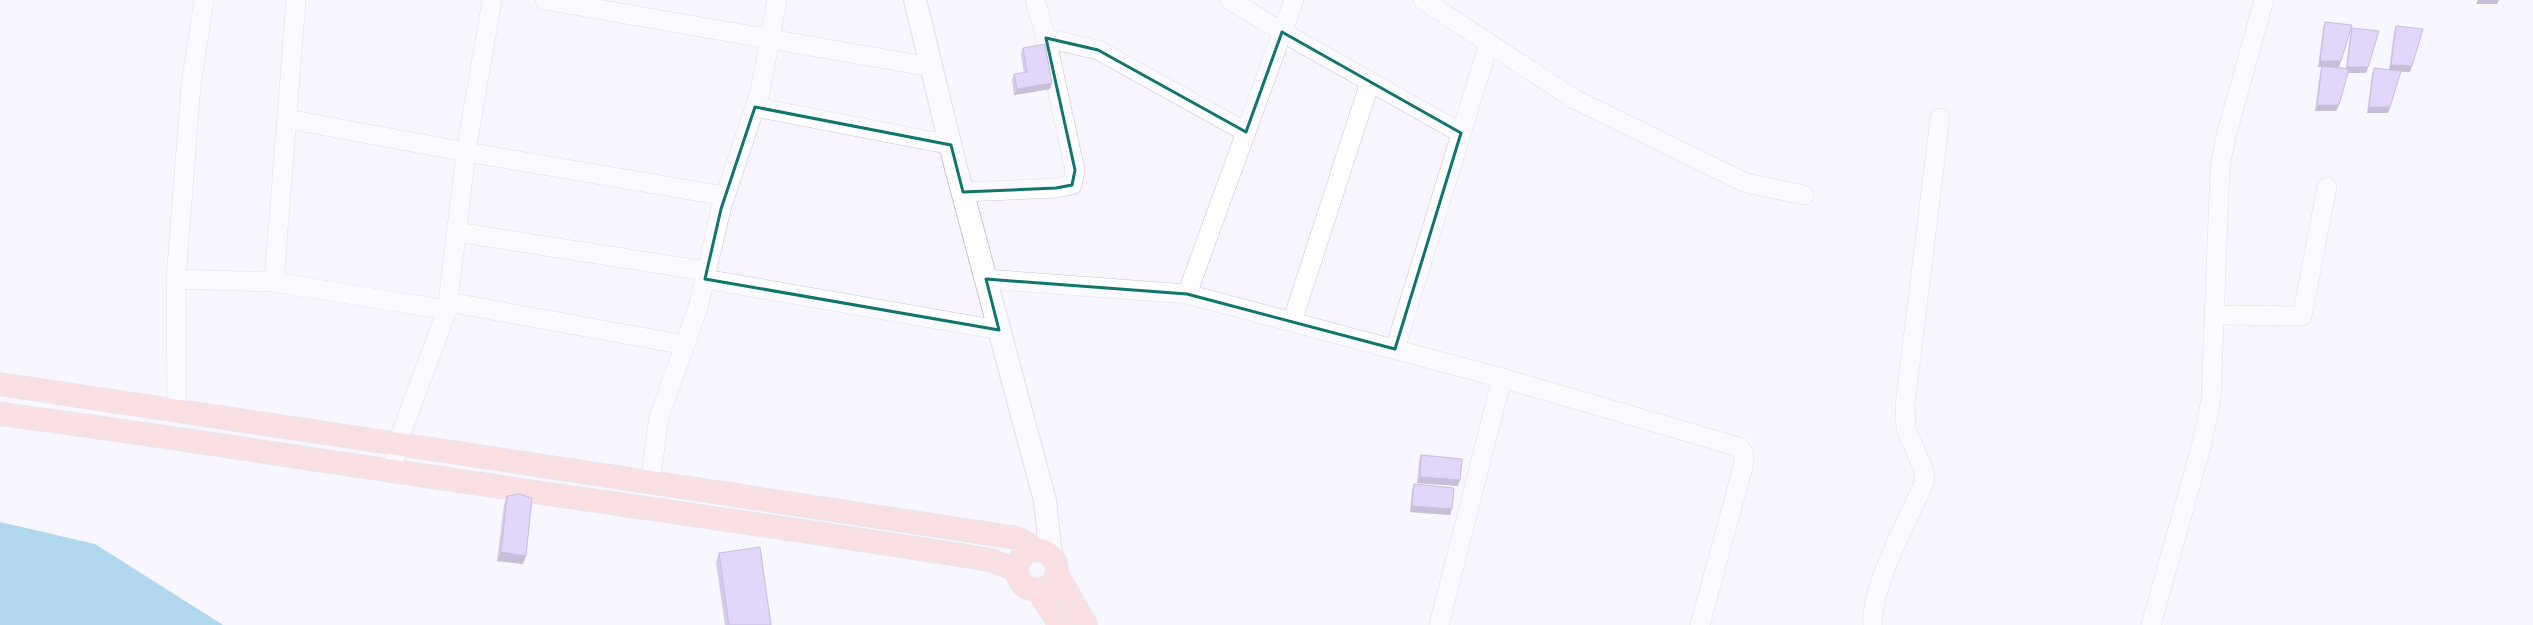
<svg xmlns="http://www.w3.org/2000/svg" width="2533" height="625" font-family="Raleway,sans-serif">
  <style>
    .water { fill: #5bb1da }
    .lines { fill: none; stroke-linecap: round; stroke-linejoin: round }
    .street-casing { stroke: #c9c1d9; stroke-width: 20 }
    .secondary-casing { stroke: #c9c1d9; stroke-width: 24 }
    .primary-casing { stroke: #d4d3d5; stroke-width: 24 }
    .street { stroke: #fff; stroke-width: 19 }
    .secondary { stroke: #fff; stroke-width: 22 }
    .primary { stroke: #fdc5be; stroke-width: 22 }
    .wall { fill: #ad96d4 }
    .shaded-wall { fill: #8d7aac }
    .building { fill: #c9aff6; stroke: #8d7aac }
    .marked { fill: none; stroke: #0f766e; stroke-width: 3; stroke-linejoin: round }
  </style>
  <rect width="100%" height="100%" fill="#f8f5ff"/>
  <polygon class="water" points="0,522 95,544 223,625 0,625"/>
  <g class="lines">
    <g class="street-casing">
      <g id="street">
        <polyline points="545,0 931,67"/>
        <polyline points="1230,0 1282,32 1461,133"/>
        <polyline points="1423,0 1574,99 1746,183 1804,195"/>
        <polyline points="1046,38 1098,50 1246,132"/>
        <polyline points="755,107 951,145"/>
        <polyline points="287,119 466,152 725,196"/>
        <polyline points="963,192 1056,188 1072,185 1075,170 1046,38 1035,0"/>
        <polyline points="456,232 706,271"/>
        <polyline points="176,279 274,282 447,310"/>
        <polyline points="705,279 999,330"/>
        <polyline points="986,279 1187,294 1294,0"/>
        <polyline points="274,282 296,0"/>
        <polyline points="1187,294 1502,378 1739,447 1744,454 1743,467 1700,625"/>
        <polyline points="448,302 685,345"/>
        <polyline points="2216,315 2302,316 2327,187"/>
        <polyline points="1292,322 1370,82"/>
        <polyline points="1395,349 1489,43"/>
        <polyline points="177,410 176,279 191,85 204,0"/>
        <polyline points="393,471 398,442 447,310 466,152 492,0"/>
        <polyline points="650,483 659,417 698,308 721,209 760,92 777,0"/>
        <polyline points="1439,625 1502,378"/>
        <path d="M1873 625C1869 591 1910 515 1925 481L1923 468 1906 429 1905 405 1940 118"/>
        <polyline points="2151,625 2201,447 2211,400 2220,167 2226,136 2264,0"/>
      </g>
    </g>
    <g class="secondary-casing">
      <polyline id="secondary" points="915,0 955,164 1045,501 1051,556"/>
    </g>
    <g class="primary-casing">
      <g id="primary">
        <path d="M0 384C340 433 678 487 1017 538L1039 550"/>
        <path d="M0 414C131 431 262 452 393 471 592 501 791 528 990 560L1016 570"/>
        <circle cx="1037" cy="570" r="20"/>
        <polyline points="1057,574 1086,625"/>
        <polyline points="1038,591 1060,625"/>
      </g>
    </g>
    <use href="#street" class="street"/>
    <use href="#secondary" class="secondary"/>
    <use href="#primary" class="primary"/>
  </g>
  <g class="wall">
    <polygon points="2325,22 2339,67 2336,67 2346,68 2350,34 2352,28 2368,67 2366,73 2348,73 2336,111 2315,111 2320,72 2322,67 2318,67 2323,28"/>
    <polygon points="2396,26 2410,72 2401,71 2388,113 2367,113 2372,74 2374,68 2389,70 2394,32"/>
    <polygon points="1023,48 1050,89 1014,95 1012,80 1014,74 1024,73 1021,54"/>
    <polygon points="1421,455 1458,486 1417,483 1419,461"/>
    <polygon points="1414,484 1452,509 1450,515 1410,512 1412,490"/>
    <polygon points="507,496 523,564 497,561 504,505"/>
    <polygon points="719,553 771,625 725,625 716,562"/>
  </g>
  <g class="shaded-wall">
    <polygon points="2478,0 2499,0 2497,4 2476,4"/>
    <polygon points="2320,61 2341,61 2339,67 2318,67"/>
    <polygon points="2391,65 2412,66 2410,72 2389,71"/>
    <polygon points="2347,67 2368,67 2366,73 2345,73"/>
    <polygon points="1052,83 1050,89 1014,95 1017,89"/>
    <polygon points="2317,105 2339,105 2336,111 2315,111"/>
    <polygon points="2369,107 2390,107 2388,113 2367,113"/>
    <polygon points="1420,477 1460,480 1458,486 1417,483"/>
    <polygon points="1412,506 1452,509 1450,515 1410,512"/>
    <polygon points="501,552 526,556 523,564 497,561"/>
  </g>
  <g class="building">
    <polygon points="2325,22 2352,25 2341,61 2320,61"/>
    <polygon points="2396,26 2423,29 2412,66 2391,65"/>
    <polygon points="2352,28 2379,31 2368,67 2347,67"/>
    <polygon points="1045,44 1052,83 1017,89 1014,74 1027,72 1023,48"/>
    <polygon points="2322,66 2349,69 2339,105 2317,105"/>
    <polygon points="2374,68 2401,71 2390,107 2369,107"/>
    <polygon points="1421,455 1462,459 1460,480 1420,477"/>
    <polygon points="1414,484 1454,488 1452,509 1412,506"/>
    <polygon points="519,494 532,498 526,556 501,552 507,496"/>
    <polygon points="760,547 771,625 729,625 719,553"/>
  </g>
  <path d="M0 0H2533V625H0ZM1282 32 1461 133 1395 349 1187 294 986 279 999 330 705 279 721 209 755 107 951 145 963 192 1056 188 1072 185 1075 170 1046 38 1098 50 1246 132Z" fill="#f8f5ff" fill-opacity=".55" fill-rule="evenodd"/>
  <path class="marked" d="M1282 32 1461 133 1395 349 1187 294 986 279 999 330 705 279 721 209 755 107 951 145 963 192 1056 188 1072 185 1075 170 1046 38 1098 50 1246 132Z"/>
</svg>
